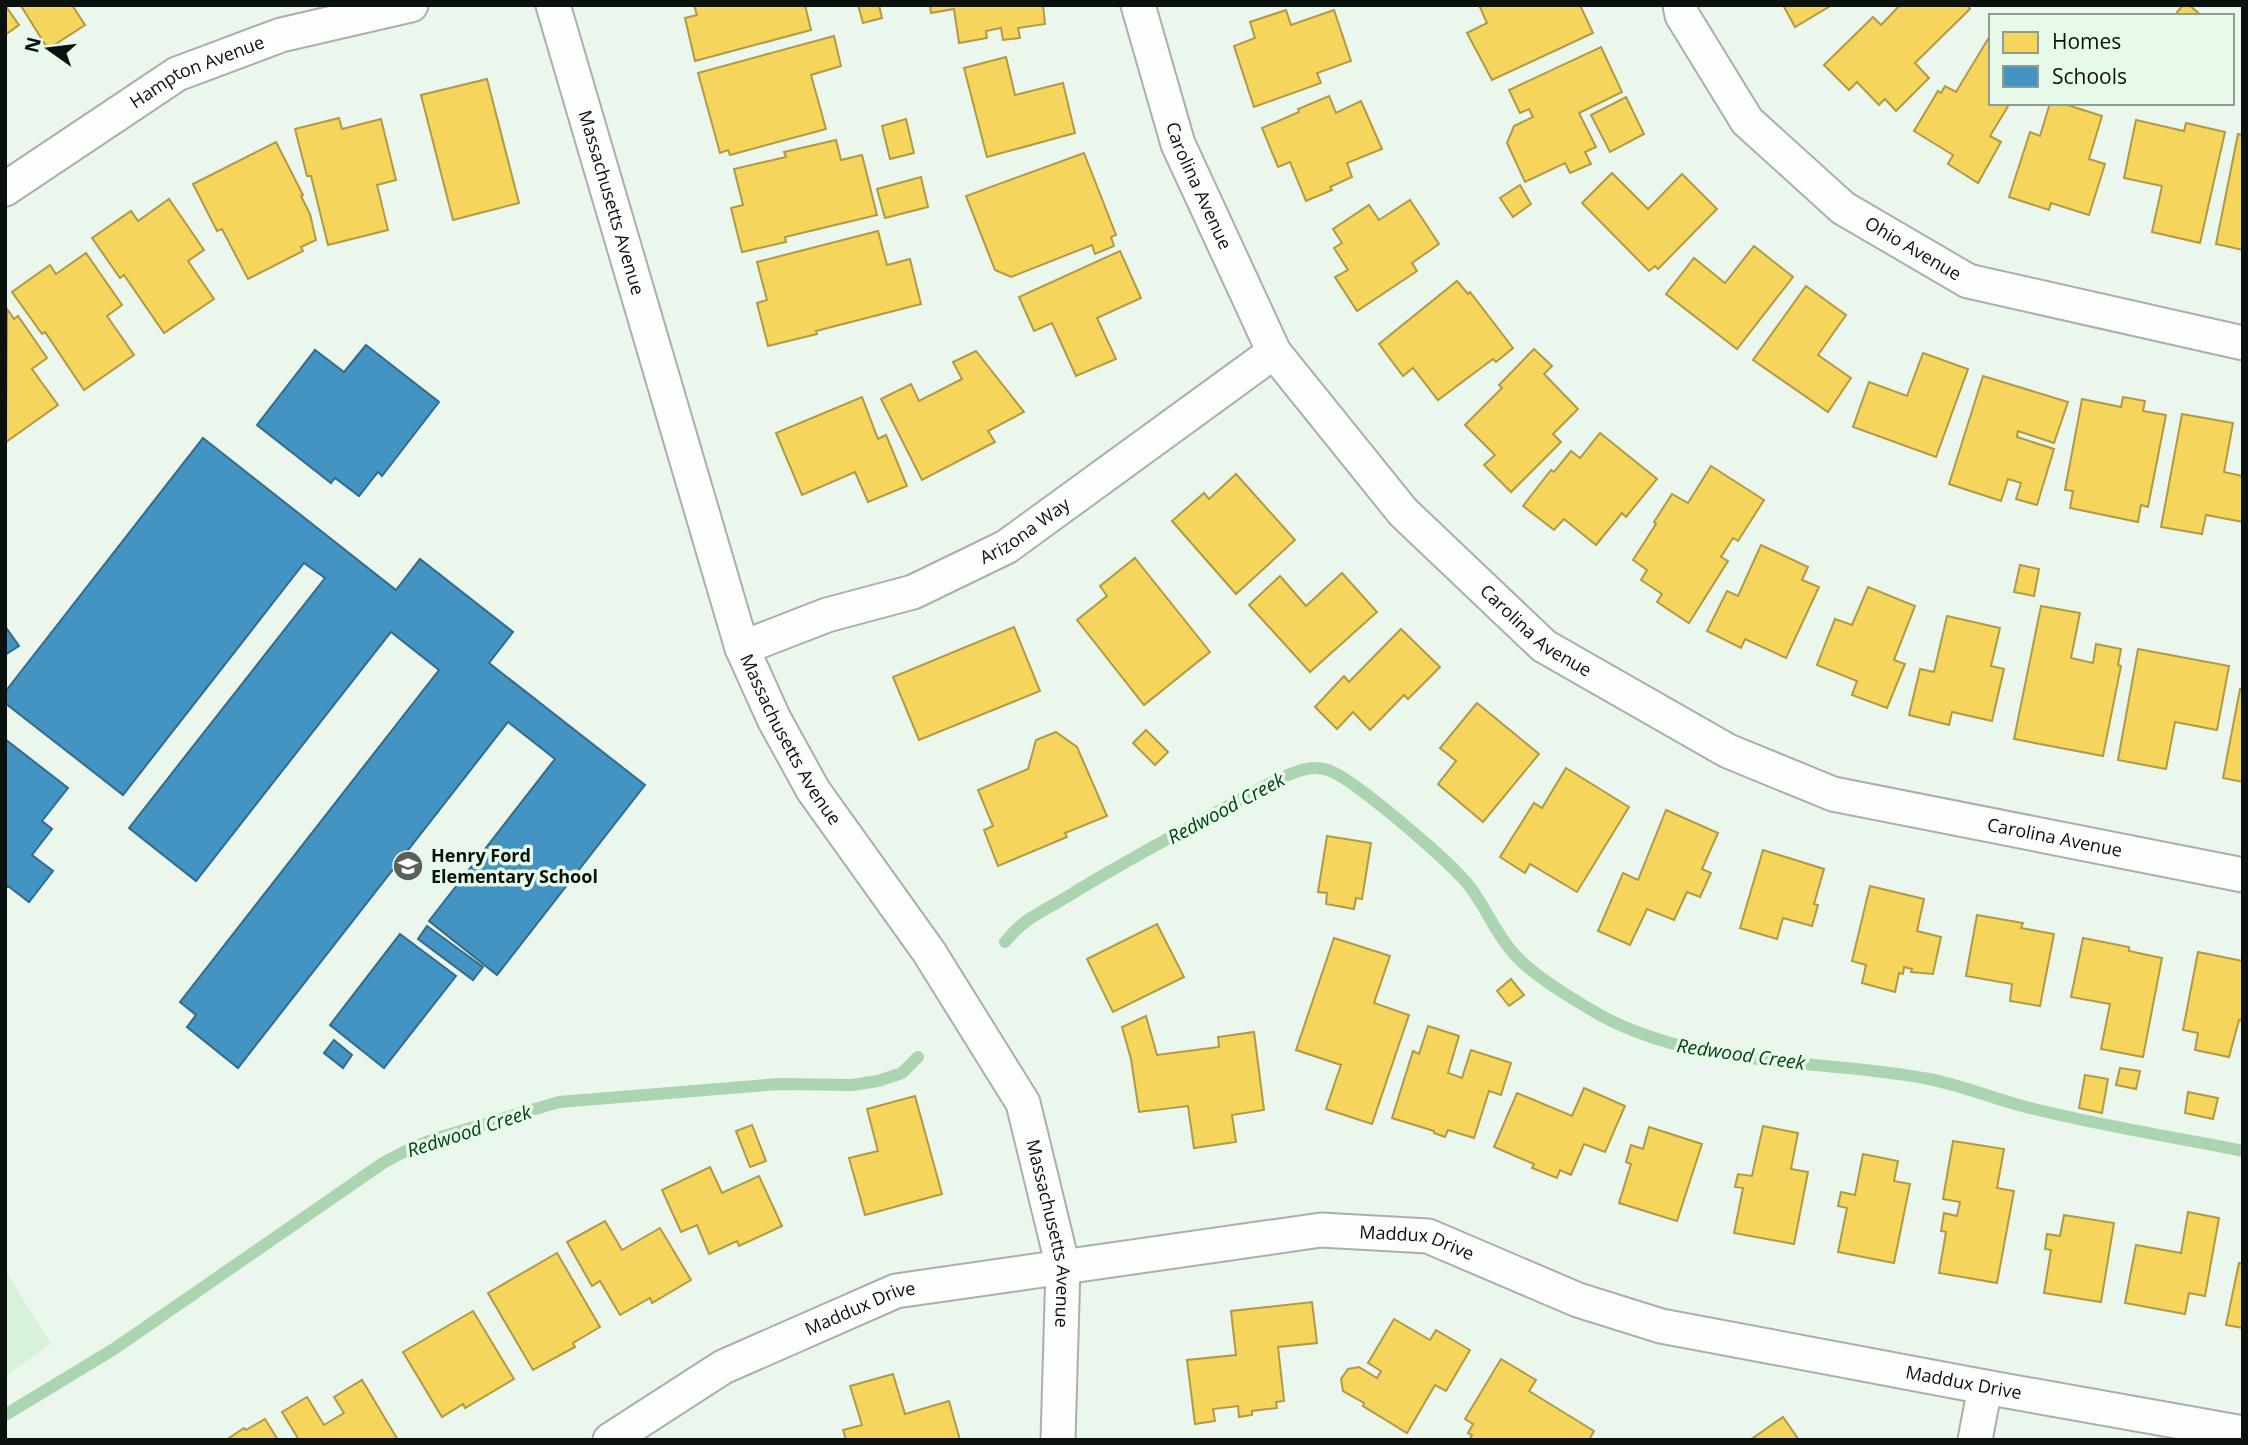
<svg xmlns="http://www.w3.org/2000/svg" width="2248" height="1445" font-family="'Open Sans',sans-serif">
  <style>
    .green { fill: #d8f2da }
    .homes { fill: #f6d55c; stroke: #b09a44; stroke-width: 2 }
    .schools { fill: #4393c3; stroke: #326c8c; stroke-width: 2 }
    .lines { fill: none; stroke-linecap: round; stroke-linejoin: round }
    .stream { stroke: #abd4b0; stroke-width: 12 }
    .street-casing { stroke: #a8b0a9; stroke-width: 37 }
    .street { stroke: #fcfefc; stroke-width: 33 }
    .labels { text-anchor: middle; stroke-width: 7; stroke-linejoin: round; paint-order: stroke }
    .street-label { font-size: 18px; fill: #0b110c; stroke: #e7fae9 }
    .poi-label { font-size: 18px; font-weight: bold; fill: #0b110c; stroke: #e7fae9; text-anchor: start }
    .water-label { font-size: 19px; font-style: italic; fill: #024016; stroke: #e7fae9 }
  </style>
  <rect width="100%" height="100%" fill="#ebf6ec"/>
  <polygon class="green" points="5,1270 51,1344 5,1376"/>
  <g class="homes">
    <polygon points="5,5 19,25 5,35"/>
    <polygon points="22,5 72,5 85,25 48,49 21,6"/>
    <polygon points="694,5 805,5 811,30 695,61 685,18 697,15"/>
    <polygon points="858,5 879,5 882,18 863,23"/>
    <polygon points="930,5 1043,5 1045,24 1018,28 1020,38 1003,40 1001,28 986,31 987,38 959,43 954,9 931,13"/>
    <polygon points="1479,5 1580,5 1593,33 1492,80 1467,33 1487,23"/>
    <polygon points="1783,5 1832,5 1795,27"/>
    <polygon points="1900,5 1967,5 1970,9 1915,63 1929,78 1896,111 1885,99 1879,105 1857,82 1849,90 1824,65 1873,17 1881,25"/>
    <polygon points="2183,5 2189,5 2202,16 2174,16"/>
    <polygon points="1286,10 1291,25 1334,10 1351,61 1317,73 1321,83 1254,107 1234,46 1255,38 1250,22"/>
    <polygon points="1991,34 1991,103 2010,103 1990,136 2001,142 1978,183 1948,164 1953,155 1914,131 1938,91 1941,93 1945,86 1956,92"/>
    <polygon points="834,36 841,66 811,75 826,129 730,155 728,150 720,153 698,73"/>
    <polygon points="1601,47 1622,92 1579,113 1596,147 1585,152 1591,164 1570,173 1565,163 1525,182 1507,143 1514,126 1533,117 1529,109 1520,113 1509,90"/>
    <polygon points="1006,57 1015,95 1063,83 1075,133 987,157 964,68"/>
    <polygon points="487,79 519,203 453,220 421,95"/>
    <polygon points="1329,96 1336,113 1361,101 1382,149 1347,163 1352,177 1330,187 1332,190 1306,201 1290,162 1278,167 1262,128 1299,112 1298,109"/>
    <polygon points="1626,97 1644,134 1610,152 1591,115"/>
    <polygon points="2050,103 2061,103 2102,116 2089,159 2105,164 2089,215 2051,203 2049,210 2009,197 2030,132 2040,136"/>
    <polygon points="339,118 342,129 381,119 396,180 377,185 388,230 328,245 311,176 307,176 295,129"/>
    <polygon points="906,119 914,153 890,159 882,126"/>
    <polygon points="2136,120 2184,131 2186,123 2225,132 2200,243 2152,232 2162,186 2124,178"/>
    <polygon points="2238,134 2243,135 2243,250 2216,244"/>
    <polygon points="836,140 841,160 862,155 877,215 785,237 786,242 742,252 731,208 743,205 734,169 786,157 784,152"/>
    <polygon points="276,142 303,195 301,196 310,214 316,240 301,247 303,251 248,279 222,229 217,231 193,184"/>
    <polygon points="1084,153 1116,235 1111,237 1114,246 1095,254 1092,245 1011,277 995,270 966,196"/>
    <polygon points="1612,173 1648,209 1682,174 1717,209 1658,269 1655,266 1649,271 1582,203"/>
    <polygon points="921,177 928,207 885,218 877,189"/>
    <polygon points="1520,185 1531,204 1513,217 1500,198"/>
    <polygon points="169,199 204,250 188,261 214,299 164,333 124,275 120,278 92,238 131,211 138,221"/>
    <polygon points="1410,200 1439,244 1412,263 1417,271 1357,311 1335,277 1348,270 1334,248 1342,243 1333,229 1369,205 1379,220"/>
    <polygon points="878,231 887,265 910,259 921,304 816,331 817,334 768,346 757,303 767,300 757,262"/>
    <polygon points="1754,246 1793,277 1737,349 1666,294 1694,258 1725,283"/>
    <polygon points="1120,251 1141,298 1097,318 1116,359 1076,376 1052,323 1034,331 1019,297"/>
    <polygon points="86,253 122,305 107,316 134,355 84,390 45,332 42,334 12,292 50,265 56,274"/>
    <polygon points="1457,281 1468,294 1470,292 1513,348 1496,362 1493,359 1438,400 1413,368 1403,376 1379,344"/>
    <polygon points="1806,286 1846,315 1818,355 1851,378 1828,412 1753,360"/>
    <polygon points="7,309 14,319 18,316 47,358 32,369 58,405 6,442"/>
    <polygon points="1534,349 1552,366 1544,374 1578,409 1553,434 1561,442 1511,492 1484,465 1495,455 1465,425 1502,388 1499,385"/>
    <polygon points="976,351 1024,412 988,431 995,442 922,480 881,399 911,384 919,401 962,379 953,362"/>
    <polygon points="1923,353 1968,369 1936,457 1853,427 1869,382 1907,396"/>
    <polygon points="1983,376 2068,402 2054,443 2018,431 2017,437 2054,449 2037,505 2016,499 2021,483 2008,479 2001,501 1949,484"/>
    <polygon points="862,397 878,439 886,435 907,486 868,502 855,472 802,495 776,433"/>
    <polygon points="2123,397 2145,401 2143,411 2166,415 2148,507 2141,505 2138,522 2070,508 2073,491 2065,490 2082,399 2121,407"/>
    <polygon points="2182,414 2233,423 2224,472 2243,476 2243,522 2206,515 2202,534 2161,527"/>
    <polygon points="1600,433 1657,479 1626,517 1622,513 1596,545 1564,519 1554,530 1523,506 1551,470 1554,472 1571,451 1580,458"/>
    <polygon points="1711,466 1764,500 1738,541 1733,538 1721,557 1728,561 1689,623 1657,602 1662,594 1641,580 1647,570 1633,560 1656,524 1654,522 1672,494 1688,503"/>
    <polygon points="1236,474 1295,540 1236,594 1172,521 1204,493 1209,499"/>
    <polygon points="1761,545 1808,567 1802,580 1819,587 1786,658 1745,639 1741,648 1707,631 1727,591 1738,596"/>
    <polygon points="1135,558 1210,652 1144,705 1077,620 1107,596 1100,586"/>
    <polygon points="2020,565 2039,569 2034,596 2014,592"/>
    <polygon points="1342,573 1377,612 1310,672 1249,605 1280,576 1306,606"/>
    <polygon points="1868,587 1915,606 1894,660 1905,664 1887,708 1852,695 1857,681 1817,665 1835,619 1852,625"/>
    <polygon points="2041,606 2080,613 2071,658 2093,663 2096,644 2121,649 2118,665 2121,666 2103,756 2014,739"/>
    <polygon points="1947,616 2000,628 1991,666 2004,669 1992,721 1952,712 1949,725 1909,715 1920,669 1934,672"/>
    <polygon points="1014,627 1040,691 919,740 893,677"/>
    <polygon points="1401,629 1440,667 1408,699 1404,695 1370,730 1353,712 1337,729 1315,707 1344,676 1349,682"/>
    <polygon points="2138,649 2229,666 2217,730 2175,722 2166,769 2118,760"/>
    <polygon points="2240,689 2243,690 2243,782 2223,778"/>
    <polygon points="1477,703 1539,754 1483,822 1438,784 1456,761 1440,748"/>
    <polygon points="1146,730 1168,752 1155,765 1133,743"/>
    <polygon points="1056,732 1077,747 1107,816 1065,833 1067,837 998,866 984,830 993,826 978,790 1028,769 1036,740"/>
    <polygon points="1566,768 1629,807 1577,892 1530,864 1525,873 1500,857 1534,803 1542,808"/>
    <polygon points="1666,810 1718,833 1702,869 1711,873 1700,897 1687,892 1674,920 1647,909 1630,945 1598,931 1623,873 1638,880"/>
    <polygon points="1327,836 1371,843 1362,899 1356,898 1354,909 1326,904 1327,893 1318,892"/>
    <polygon points="1763,850 1824,869 1814,904 1818,905 1812,926 1783,918 1777,939 1740,928"/>
    <polygon points="1870,886 1924,899 1917,931 1941,937 1933,974 1911,972 1912,969 1904,967 1903,974 1899,973 1895,992 1862,983 1866,965 1852,961"/>
    <polygon points="1977,915 2023,923 2021,928 2054,934 2040,1006 2010,1001 2012,984 1966,976"/>
    <polygon points="1157,924 1184,977 1113,1012 1087,959"/>
    <polygon points="1334,938 1390,956 1374,1003 1409,1015 1372,1124 1326,1109 1341,1065 1296,1050"/>
    <polygon points="2083,938 2129,947 2129,951 2162,958 2143,1057 2101,1049 2110,1004 2071,997"/>
    <polygon points="2198,952 2243,961 2243,1021 2239,1020 2229,1057 2195,1050 2198,1033 2183,1030"/>
    <polygon points="1511,979 1524,995 1509,1006 1497,991"/>
    <polygon points="1146,1016 1157,1055 1219,1047 1218,1037 1254,1032 1264,1110 1232,1115 1236,1142 1194,1148 1188,1106 1139,1112 1131,1059 1122,1027"/>
    <polygon points="1428,1026 1459,1036 1448,1073 1462,1078 1471,1050 1511,1063 1501,1095 1489,1091 1474,1138 1448,1130 1445,1137 1434,1133 1434,1131 1392,1118 1413,1051 1419,1054"/>
    <polygon points="2120,1068 2140,1071 2136,1089 2116,1085"/>
    <polygon points="2085,1075 2108,1079 2102,1113 2079,1108"/>
    <polygon points="1584,1088 1625,1106 1605,1152 1584,1144 1571,1175 1560,1170 1557,1178 1532,1168 1534,1164 1494,1147 1517,1093 1572,1116"/>
    <polygon points="2188,1092 2218,1098 2213,1119 2185,1113"/>
    <polygon points="915,1096 942,1194 865,1215 849,1158 878,1151 867,1109"/>
    <polygon points="752,1125 766,1161 750,1167 736,1131"/>
    <polygon points="1763,1126 1798,1133 1791,1169 1808,1172 1794,1244 1734,1233 1743,1188 1735,1187 1738,1174 1752,1176"/>
    <polygon points="1649,1127 1702,1144 1677,1221 1619,1203 1631,1164 1626,1162 1631,1145 1643,1149"/>
    <polygon points="1953,1141 2004,1149 1997,1188 2014,1191 1997,1283 1939,1273 1946,1232 1941,1231 1944,1213 1957,1216 1960,1202 1943,1199"/>
    <polygon points="1863,1154 1898,1161 1894,1181 1910,1184 1894,1263 1838,1252 1847,1208 1838,1206 1841,1192 1855,1195"/>
    <polygon points="710,1167 722,1193 759,1176 782,1226 739,1246 737,1241 709,1254 697,1225 681,1232 662,1190"/>
    <polygon points="2188,1212 2219,1218 2205,1296 2189,1293 2185,1314 2125,1303 2136,1245 2181,1253"/>
    <polygon points="2064,1215 2114,1223 2101,1302 2044,1293 2051,1250 2045,1249 2047,1234 2060,1236"/>
    <polygon points="605,1221 622,1250 660,1228 691,1280 652,1303 650,1298 620,1315 600,1281 592,1286 567,1242"/>
    <polygon points="557,1253 600,1327 573,1343 575,1347 533,1370 488,1293"/>
    <polygon points="2239,1263 2243,1264 2243,1328 2226,1325"/>
    <polygon points="1312,1302 1317,1343 1278,1347 1284,1401 1276,1402 1277,1408 1252,1411 1252,1415 1239,1417 1238,1406 1213,1409 1215,1421 1195,1424 1187,1360 1236,1355 1231,1311"/>
    <polygon points="473,1311 514,1379 465,1408 463,1404 442,1417 403,1352"/>
    <polygon points="1394,1319 1430,1340 1436,1330 1470,1350 1446,1391 1435,1385 1407,1433 1363,1406 1364,1403 1343,1391 1341,1379 1348,1369 1359,1367 1377,1378 1381,1371 1368,1363"/>
    <polygon points="1501,1359 1536,1380 1529,1391 1594,1431 1589,1440 1469,1440 1472,1435 1468,1433 1473,1424 1465,1419"/>
    <polygon points="893,1374 905,1414 949,1401 960,1440 846,1440 843,1430 862,1425 850,1386"/>
    <polygon points="362,1380 398,1440 299,1440 282,1412 307,1397 324,1425 344,1413 334,1397"/>
    <polygon points="1783,1417 1799,1440 1750,1440"/>
    <polygon points="265,1419 278,1440 226,1440 244,1428 246,1430"/>
  </g>
  <g class="schools">
    <polygon points="366,345 439,402 382,476 378,472 359,496 335,478 331,483 257,425 315,350 344,372"/>
    <polygon points="203,438 396,590 420,559 513,632 489,663 645,785 497,975 429,921 555,759 508,722 238,1068 187,1027 196,1015 180,1002 439,670 391,632 196,881 129,828 325,578 304,563 123,795 5,703 5,692"/>
    <polygon points="5,626 19,646 5,655"/>
    <polygon points="5,739 68,788 42,821 52,829 32,855 53,871 29,902 8,886 5,889"/>
    <polygon points="427,926 483,967 473,980 418,939"/>
    <polygon points="400,934 456,976 384,1068 330,1025"/>
    <polygon points="334,1040 352,1055 343,1068 324,1053"/>
  </g>
  <g class="lines">
    <g class="stream">
      <path d="M1005 942C1026 916 1043 912 1070 895 1136 854 1207 818 1276 780 1293 773 1309 764 1328 770 1353 778 1453 864 1470 887 1487 909 1496 935 1515 955 1535 977 1574 1000 1600 1015 1701 1070 1820 1058 1929 1079 1965 1086 1999 1101 2034 1109 2103 1126 2173 1137 2243 1151"/>
      <polyline points="5,1415 114,1349 383,1163 413,1147 444,1136 559,1102 778,1084 852,1085 878,1081 902,1073 918,1057"/>
    </g>
    <g class="street-casing">
      <g id="street">
        <path id="s1" d="M553 5 742 648 774 719 813 790 929 952 1023 1103 1063 1267 1058 1440"/>
        <path id="s2" d="M1138 5 1178 144 1274 352 1403 512 1544 646 1728 751 1833 794 2243 875"/>
        <path id="s3" d="M1680 5 1682 15 1747 121 1843 208 1968 281 2243 343"/>
        <path id="s4" d="M5 189 177 74 281 35 411 5"/>
        <path id="s5" d="M742 648 827 615 913 592 1006 547 1274 352"/>
        <path id="s6" d="M610 1440 723 1367 896 1291 1321 1230 1428 1236 1578 1300 1661 1326 1985 1387 2243 1433"/>
        <polyline points="1975,1440 1985,1387"/>
      </g>
    </g>
    <use href="#street" class="street"/>
  </g>
  <defs>
    <g id="school-disc" transform="scale(1.575)"><circle r="9.5" fill="#59615a" stroke="#e7fae9"/><path d="M0-5L7-2L0 1L-7-2ZM-4 1L0 2.5L4 1V4Q0 6-4 4Z" fill="#fff"/></g>
  </defs>
  <g fill-rule="evenodd">
    <use href="#school-disc" x="408" y="866"/>
  </g>
  <g class="labels">
    <g class="street-label">
      <text dy="6" stroke="none"><textPath href="#s4" startOffset="226">Hampton Avenue</textPath></text>
      <text dy="6" stroke="none"><textPath href="#s2" startOffset="191">Carolina Avenue</textPath></text>
      <text dy="6" stroke="none"><textPath href="#s1" startOffset="206">Massachusetts Avenue</textPath></text>
      <text dy="6" stroke="none"><textPath href="#s3" startOffset="345">Ohio Avenue</textPath></text>
      <text dy="6" stroke="none"><textPath href="#s5" startOffset="308">Arizona Way</textPath></text>
      <text dy="6" stroke="none"><textPath href="#s2" startOffset="758">Carolina Avenue</textPath></text>
      <text dy="6" stroke="none"><textPath href="#s1" startOffset="774">Massachusetts Avenue</textPath></text>
      <text dy="6" stroke="none"><textPath href="#s2" startOffset="1325">Carolina Avenue</textPath></text>
      <text dy="6" stroke="none"><textPath href="#s1" startOffset="1340">Massachusetts Avenue</textPath></text>
      <text dy="6" stroke="none"><textPath href="#s6" startOffset="850">Maddux Drive</textPath></text>
      <text dy="6" stroke="none"><textPath href="#s6" startOffset="284">Maddux Drive</textPath></text>
      <text dy="6" stroke="none"><textPath href="#s6" startOffset="1418">Maddux Drive</textPath></text>
    </g>
    <g class="poi-label">
      <text x="431" y="862">Henry Ford<tspan x="431" dy="21">Elementary School</tspan></text>
    </g>
    <g class="water-label">
      <text transform="translate(1226 808) rotate(-28)" y="7">Redwood Creek</text>
      <text transform="translate(1741 1054) rotate(8)" y="7">Redwood Creek</text>
      <text transform="translate(469 1131) rotate(-18)" y="7">Redwood Creek</text>
    </g>
  </g>
  <rect width="2248" height="1445" fill="none" stroke="#0b110c" stroke-width="14"/>
  <rect x="1989" y="14" width="245" height="91" fill="#e7fae9" stroke="#8f9d91" stroke-width="2"/>
  <rect x="2003" y="32" width="35" height="21" fill="#f6d55c" stroke="#8f9d91" stroke-width="2"/>
  <text x="2052" y="49" font-size="21" fill="#0b110c">Homes</text>
  <rect x="2003" y="66" width="35" height="21" fill="#4393c3" stroke="#8f9d91" stroke-width="2"/>
  <text x="2052" y="84" font-size="21" fill="#0b110c">Schools</text>
  <g transform="translate(49 49) rotate(284)" stroke="#e7fae9" stroke-width="5" paint-order="stroke">
  <path d="M0-5L12 26L0 18L-12 26Z" fill="#0b110c"/>
  <text y="-10" font-size="19" font-weight="bold" text-anchor="middle" fill="#0b110c">N</text>
  </g>
</svg>
